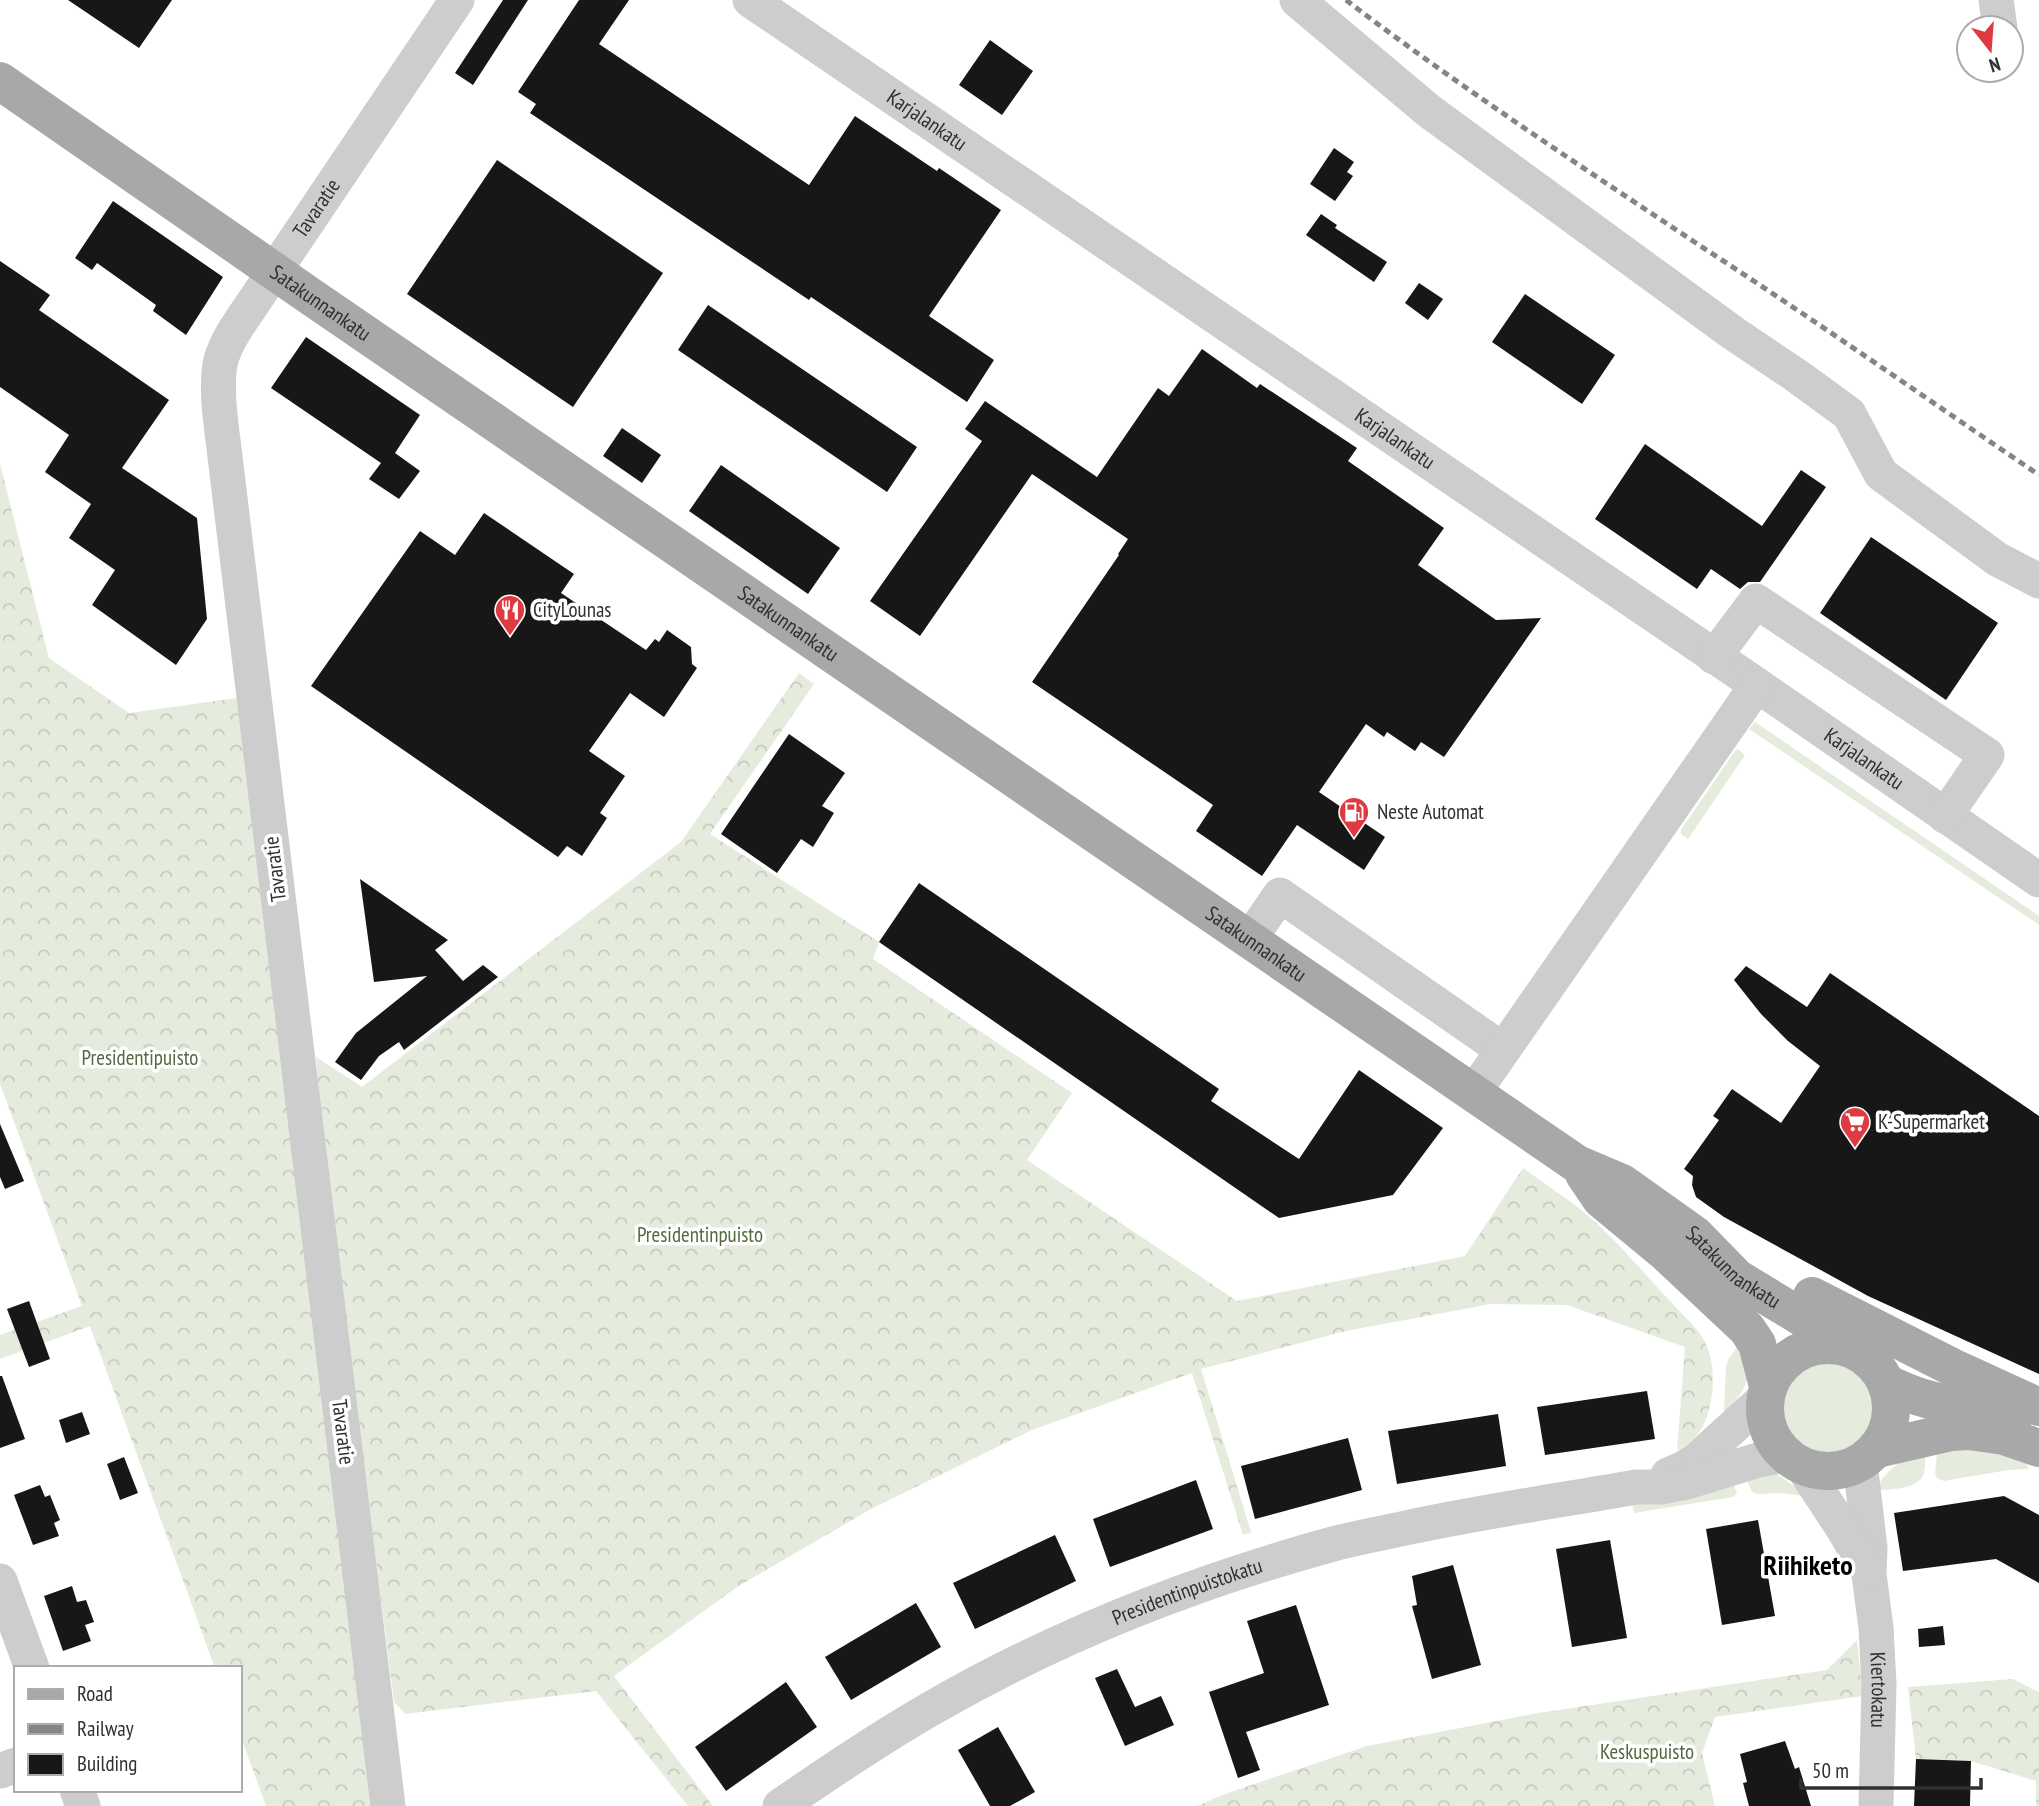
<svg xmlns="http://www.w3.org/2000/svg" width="2039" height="1806" font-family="'PT Sans Narrow',sans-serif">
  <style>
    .grass { fill: #e5ecde }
    .forest { fill: url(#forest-crowns) }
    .building { fill: #171717 }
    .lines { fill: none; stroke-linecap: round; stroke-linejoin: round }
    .minor { stroke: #cdcdcd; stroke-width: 35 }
    .major { stroke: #a8a8a8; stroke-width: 38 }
    .rail { stroke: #858585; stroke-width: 5; stroke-dasharray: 7 5; stroke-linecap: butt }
    .labels { text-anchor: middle; stroke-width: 7; stroke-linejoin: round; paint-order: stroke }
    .street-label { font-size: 21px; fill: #303030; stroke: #fff }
    .poi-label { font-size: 21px; fill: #303030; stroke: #fff; text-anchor: start }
    .park-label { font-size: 21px; fill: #526a3f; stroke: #fff }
    .district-label { font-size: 28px; font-weight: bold; fill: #000; stroke: #fff }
  </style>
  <defs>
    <pattern id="forest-crowns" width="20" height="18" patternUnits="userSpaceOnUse" patternTransform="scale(1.75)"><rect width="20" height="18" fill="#e5ecde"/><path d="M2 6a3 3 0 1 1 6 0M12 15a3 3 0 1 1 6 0" fill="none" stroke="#c5cbbf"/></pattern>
  </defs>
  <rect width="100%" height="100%" fill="#fff"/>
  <g class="grass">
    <polygon points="1755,722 2039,916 2039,925 1749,729"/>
    <polygon points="1738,749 1745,755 1688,839 1681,834 1681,830 1735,751"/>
    <polygon points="1742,1341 1748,1378 1743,1390 1725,1416 1724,1411 1726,1366 1729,1358"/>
    <circle cx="1827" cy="1409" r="50"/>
    <polygon points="1958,1439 2026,1462 2029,1469 2008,1470 1944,1481 1937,1478 1935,1473 1938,1443"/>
    <path d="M1926 1448C1925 1457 1926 1468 1923 1476 1915 1490 1890 1489 1876 1491 1885 1468 1905 1459 1926 1448Z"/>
    <path d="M1768 1471C1783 1476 1793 1485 1804 1496L1781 1493 1756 1494 1752 1492 1744 1473Z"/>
    <polygon points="1731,1477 1737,1493 1733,1497 1634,1513 1632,1503"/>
  </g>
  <g class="forest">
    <polygon points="0,464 49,658 129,713 237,698 372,1806 266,1806 240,1735 240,1668 215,1668 90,1326 0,1359 0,1335 82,1306 0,1084"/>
    <path d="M799 673 814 684 710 834 879 942 873 959 1072 1093 1027 1160 1237 1301 1465 1256 1523 1168C1541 1181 1559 1193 1576 1206 1611 1233 1640 1269 1670 1301 1683 1316 1704 1332 1709 1352 1714 1368 1714 1389 1710 1405 1707 1424 1695 1443 1677 1450L1685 1347 1567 1305 1491 1304 1346 1331 1201 1369 1251 1532 1243 1535 1192 1373 1032 1430 871 1509 737 1587 614 1676 713 1806H688L596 1691 405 1714 394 1702 325 1160 316 1057 362 1087 681 842Z"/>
    <polygon points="1857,1640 1863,1696 1715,1717 1702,1753 1715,1806 1197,1806 1222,1795 1367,1746 1538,1713 1827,1670"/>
    <polygon points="2013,1679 2039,1692 2039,1806 2036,1806 2036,1781 1971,1761 1916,1759 1908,1687"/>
  </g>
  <g class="building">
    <polygon points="68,0 172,0 139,48"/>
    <polygon points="503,0 528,0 473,85 455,73"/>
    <polygon points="579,0 629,0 599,44 809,185 855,116 937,171 939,168 1001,210 929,316 994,360 967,402 811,297 809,300 530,113 536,104 518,92"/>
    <polygon points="990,40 1033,71 1002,115 959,85"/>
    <polygon points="1334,148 1354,162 1347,172 1353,176 1335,201 1310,184"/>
    <polygon points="497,160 663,273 573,407 407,294"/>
    <polygon points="113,201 223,277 186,335 153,311 156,305 97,263 92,270 75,258"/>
    <polygon points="1321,214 1337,225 1335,228 1387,262 1374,282 1306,235"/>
    <polygon points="0,261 50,295 39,310 169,400 122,468 197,518 207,619 176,665 92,605 115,570 69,538 91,504 45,472 69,435 0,387"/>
    <polygon points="1419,283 1443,299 1428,320 1405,303"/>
    <polygon points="1525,294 1615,355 1582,404 1492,342"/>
    <polygon points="708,305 917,447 887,492 678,350"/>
    <polygon points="306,337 420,415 395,453 420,471 399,499 369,479 381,463 271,388"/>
    <polygon points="1202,349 1257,388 1260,384 1357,448 1348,461 1444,528 1418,565 1496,620 1541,618 1444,757 1421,742 1415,751 1387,732 1384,737 1366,724 1319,792 1385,837 1364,870 1297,825 1262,876 1196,831 1213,805 1032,682 1119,555 1118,554 1128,539 1032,474 920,636 870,601 982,441 965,429 985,401 1097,477 1158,388 1169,396"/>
    <polygon points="622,428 661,455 642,483 603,456"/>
    <polygon points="1645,444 1762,526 1801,470 1826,487 1760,582 1748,582 1740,589 1711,569 1697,589 1595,519"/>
    <polygon points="721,465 840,548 808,594 689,511"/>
    <polygon points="484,513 574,574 561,593 646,650 655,639 659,642 667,630 691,647 692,664 697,668 664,717 630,693 589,751 625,776 600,813 607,818 582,856 567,846 558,857 311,686 420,531 455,555"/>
    <polygon points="1871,537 1998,623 1946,700 1820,613"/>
    <polygon points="789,734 845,773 822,806 834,813 813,847 801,839 777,873 721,834"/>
    <polygon points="360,879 448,940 435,950 463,981 483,965 498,977 404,1050 399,1042 379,1056 361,1080 335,1062 356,1033 427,976 374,982"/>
    <polygon points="919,883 1219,1089 1211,1101 1299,1159 1359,1070 1443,1128 1393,1195 1279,1218 879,942"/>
    <polygon points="1746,966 1807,1007 1830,973 2039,1116 2039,1374 1868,1296 1724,1217 1696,1197 1692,1185 1693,1176 1684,1169 1719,1120 1713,1116 1732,1089 1781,1123 1820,1066 1788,1041 1761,1014 1734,980"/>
    <polygon points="0,1124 24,1181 5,1189 0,1177"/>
    <polygon points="29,1301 50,1359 29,1367 7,1309"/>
    <polygon points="0,1376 2,1376 25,1439 0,1448"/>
    <polygon points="1647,1391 1655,1439 1545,1455 1537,1407"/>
    <polygon points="82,1412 90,1434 66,1443 59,1420"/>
    <polygon points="1498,1414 1506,1466 1397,1484 1388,1431"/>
    <polygon points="1348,1438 1362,1490 1255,1519 1241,1466"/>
    <polygon points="124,1457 138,1493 120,1500 107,1464"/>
    <polygon points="1196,1480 1213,1529 1110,1567 1093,1519"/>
    <polygon points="40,1485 45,1497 50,1495 60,1520 54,1523 59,1536 33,1545 14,1495"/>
    <polygon points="2004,1496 2039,1515 2039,1583 1996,1559 1903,1571 1894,1513"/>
    <polygon points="1758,1520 1775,1616 1722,1625 1706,1529"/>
    <polygon points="1055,1535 1076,1581 975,1629 953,1583"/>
    <polygon points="1610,1540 1627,1638 1572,1647 1556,1549"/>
    <polygon points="1453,1565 1481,1665 1432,1679 1412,1606 1417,1605 1412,1576"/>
    <polygon points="72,1586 77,1602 86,1600 94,1622 85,1625 91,1641 63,1651 44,1596"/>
    <polygon points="916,1603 941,1647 851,1700 825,1657"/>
    <polygon points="1296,1605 1329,1705 1246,1732 1260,1770 1238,1778 1209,1692 1264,1673 1247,1621"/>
    <polygon points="1943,1626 1945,1645 1919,1647 1918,1629"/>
    <polygon points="1117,1669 1135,1707 1161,1696 1174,1725 1125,1746 1095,1678"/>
    <polygon points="786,1682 817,1727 726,1791 695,1747"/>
    <polygon points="998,1727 1035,1792 1010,1806 990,1806 958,1750"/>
    <polygon points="1785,1741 1795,1769 1799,1767 1811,1806 1749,1806 1743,1783 1747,1782 1740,1754"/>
    <polygon points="1916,1759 1971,1761 1970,1806 1914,1806"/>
  </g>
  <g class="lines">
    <g class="minor">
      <path id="s1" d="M750 0 1757 685 2039 880"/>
      <polyline points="1297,0 1429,111 1733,333 1797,376 1849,414 1881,474 1997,559 2039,581"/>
      <polyline points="1996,0 2000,28"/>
      <polyline points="1714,657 1756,601 1987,755 1945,816"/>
      <polyline points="1249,940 1280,895 1503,1050"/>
      <polyline points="1474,1092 1757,685"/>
      <path id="s2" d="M1860 1463 1870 1548 1869 1574 1876 1628 1879 1684 1876 1806"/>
      <polyline points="1802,1466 1844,1530 1867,1570"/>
      <polyline points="1668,1475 1684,1468 1699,1458 1766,1397"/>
      <polyline points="0,1581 32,1668"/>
      <polyline points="0,1771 16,1765"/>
      <polyline points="77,1790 83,1806"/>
      <path id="s3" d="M388 1806 226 465C223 436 214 388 221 360 227 338 244 317 257 297L457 0"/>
      <path id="s4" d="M780 1806C830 1772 880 1738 932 1708 1057 1636 1194 1582 1333 1544 1356 1538 1378 1534 1401 1529 1479 1512 1557 1501 1636 1487H1661L1687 1482 1758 1460 1787 1455"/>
    </g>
    <g class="major">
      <path id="s5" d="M0 81 307 294 1577 1164 1622 1183 1695 1235 1737 1278 1854 1349"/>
      <polyline points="1584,1174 1601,1199 1665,1252 1747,1329 1757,1344 1768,1386"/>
      <polyline points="1812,1296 1952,1367 2039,1407"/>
      <circle cx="1828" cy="1408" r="63"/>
      <path d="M1888 1384C1905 1392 1921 1399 1940 1402 1966 1406 1992 1405 2017 1412"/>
      <polyline points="1877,1449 1951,1432 1969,1431 2004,1436 2039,1448"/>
    </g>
    <path class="rail" d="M1346 0C1461 88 1582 167 1702 247 1816 321 1927 399 2039 475"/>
  </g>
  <defs>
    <g id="restaurant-pin" transform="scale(1.575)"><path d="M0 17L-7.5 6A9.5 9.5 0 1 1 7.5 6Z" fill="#de3a42" stroke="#fff"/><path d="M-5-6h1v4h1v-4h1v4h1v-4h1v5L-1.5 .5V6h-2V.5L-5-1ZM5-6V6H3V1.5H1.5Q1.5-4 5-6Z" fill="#fff"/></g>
    <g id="fuel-pin" transform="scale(1.575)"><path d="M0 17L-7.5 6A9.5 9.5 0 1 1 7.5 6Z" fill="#de3a42" stroke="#fff"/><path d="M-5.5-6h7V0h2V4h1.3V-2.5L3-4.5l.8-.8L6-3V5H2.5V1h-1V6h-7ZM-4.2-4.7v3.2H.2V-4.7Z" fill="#fff"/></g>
    <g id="supermarket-pin" transform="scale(1.575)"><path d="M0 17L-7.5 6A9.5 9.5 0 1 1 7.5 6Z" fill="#de3a42" stroke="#fff"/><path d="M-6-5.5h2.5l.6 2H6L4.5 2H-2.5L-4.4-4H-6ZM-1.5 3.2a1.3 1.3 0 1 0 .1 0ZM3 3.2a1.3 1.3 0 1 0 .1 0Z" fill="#fff"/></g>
  </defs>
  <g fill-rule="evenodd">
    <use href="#restaurant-pin" x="510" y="610"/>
    <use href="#fuel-pin" x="1354" y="812"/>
    <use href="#supermarket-pin" x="1855" y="1122"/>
  </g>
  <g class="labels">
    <g class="street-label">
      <text dy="7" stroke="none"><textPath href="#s1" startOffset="214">Karjalankatu</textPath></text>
      <text dy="7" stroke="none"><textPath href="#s3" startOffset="1636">Tavaratie</textPath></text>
      <text dy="7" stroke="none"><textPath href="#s5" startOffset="390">Satakunnankatu</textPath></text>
      <text dy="7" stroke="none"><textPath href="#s1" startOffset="780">Karjalankatu</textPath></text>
      <text dy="7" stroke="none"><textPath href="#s5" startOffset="957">Satakunnankatu</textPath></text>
      <text dy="7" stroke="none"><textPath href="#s1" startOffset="1348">Karjalankatu</textPath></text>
      <text transform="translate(275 869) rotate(-97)" y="7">Tavaratie</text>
      <text dy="7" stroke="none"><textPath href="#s5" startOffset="1524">Satakunnankatu</textPath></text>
      <text dy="7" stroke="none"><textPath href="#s5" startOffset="2102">Satakunnankatu</textPath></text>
      <text transform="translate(343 1432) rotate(83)" y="7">Tavaratie</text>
      <text dy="7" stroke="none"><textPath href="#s4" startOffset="462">Presidentinpuistokatu</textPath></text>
      <text dy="7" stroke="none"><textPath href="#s2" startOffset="228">Kiertokatu</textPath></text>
    </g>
    <g class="poi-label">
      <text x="533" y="617">CityLounas</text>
      <text x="1377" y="819">Neste Automat</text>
      <text x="1878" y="1129">K-Supermarket</text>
    </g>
    <g class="park-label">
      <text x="140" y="1065">Presidentipuisto</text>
      <text x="700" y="1242">Presidentinpuisto</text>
      <text x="1647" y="1759">Keskuspuisto</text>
    </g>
    <g class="district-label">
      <text x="1808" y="1575">Riihiketo</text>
    </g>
  </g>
  <rect x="14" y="1666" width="228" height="126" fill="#ffffff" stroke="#acacac" stroke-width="2"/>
  <rect x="28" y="1689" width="35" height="10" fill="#a8a8a8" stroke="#acacac" stroke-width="2"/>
  <text x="77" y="1701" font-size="21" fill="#303030">Road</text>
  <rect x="28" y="1724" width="35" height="10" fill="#858585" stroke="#acacac" stroke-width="2"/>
  <text x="77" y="1736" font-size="21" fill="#303030">Railway</text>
  <rect x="28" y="1754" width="35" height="21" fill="#171717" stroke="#acacac" stroke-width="2"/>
  <text x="77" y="1771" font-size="21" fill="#303030">Building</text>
  <g transform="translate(1990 49) rotate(163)"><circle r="33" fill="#ffffff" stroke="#acacac" stroke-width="2"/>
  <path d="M0-5L12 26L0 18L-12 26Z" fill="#de3a42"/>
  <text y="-10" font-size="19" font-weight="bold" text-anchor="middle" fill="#303030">N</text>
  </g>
  <path d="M1801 1778v10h180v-10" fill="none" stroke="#303030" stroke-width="3.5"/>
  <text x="1812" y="1778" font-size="21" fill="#303030" stroke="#ffffff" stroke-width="5" paint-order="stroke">50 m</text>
</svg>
